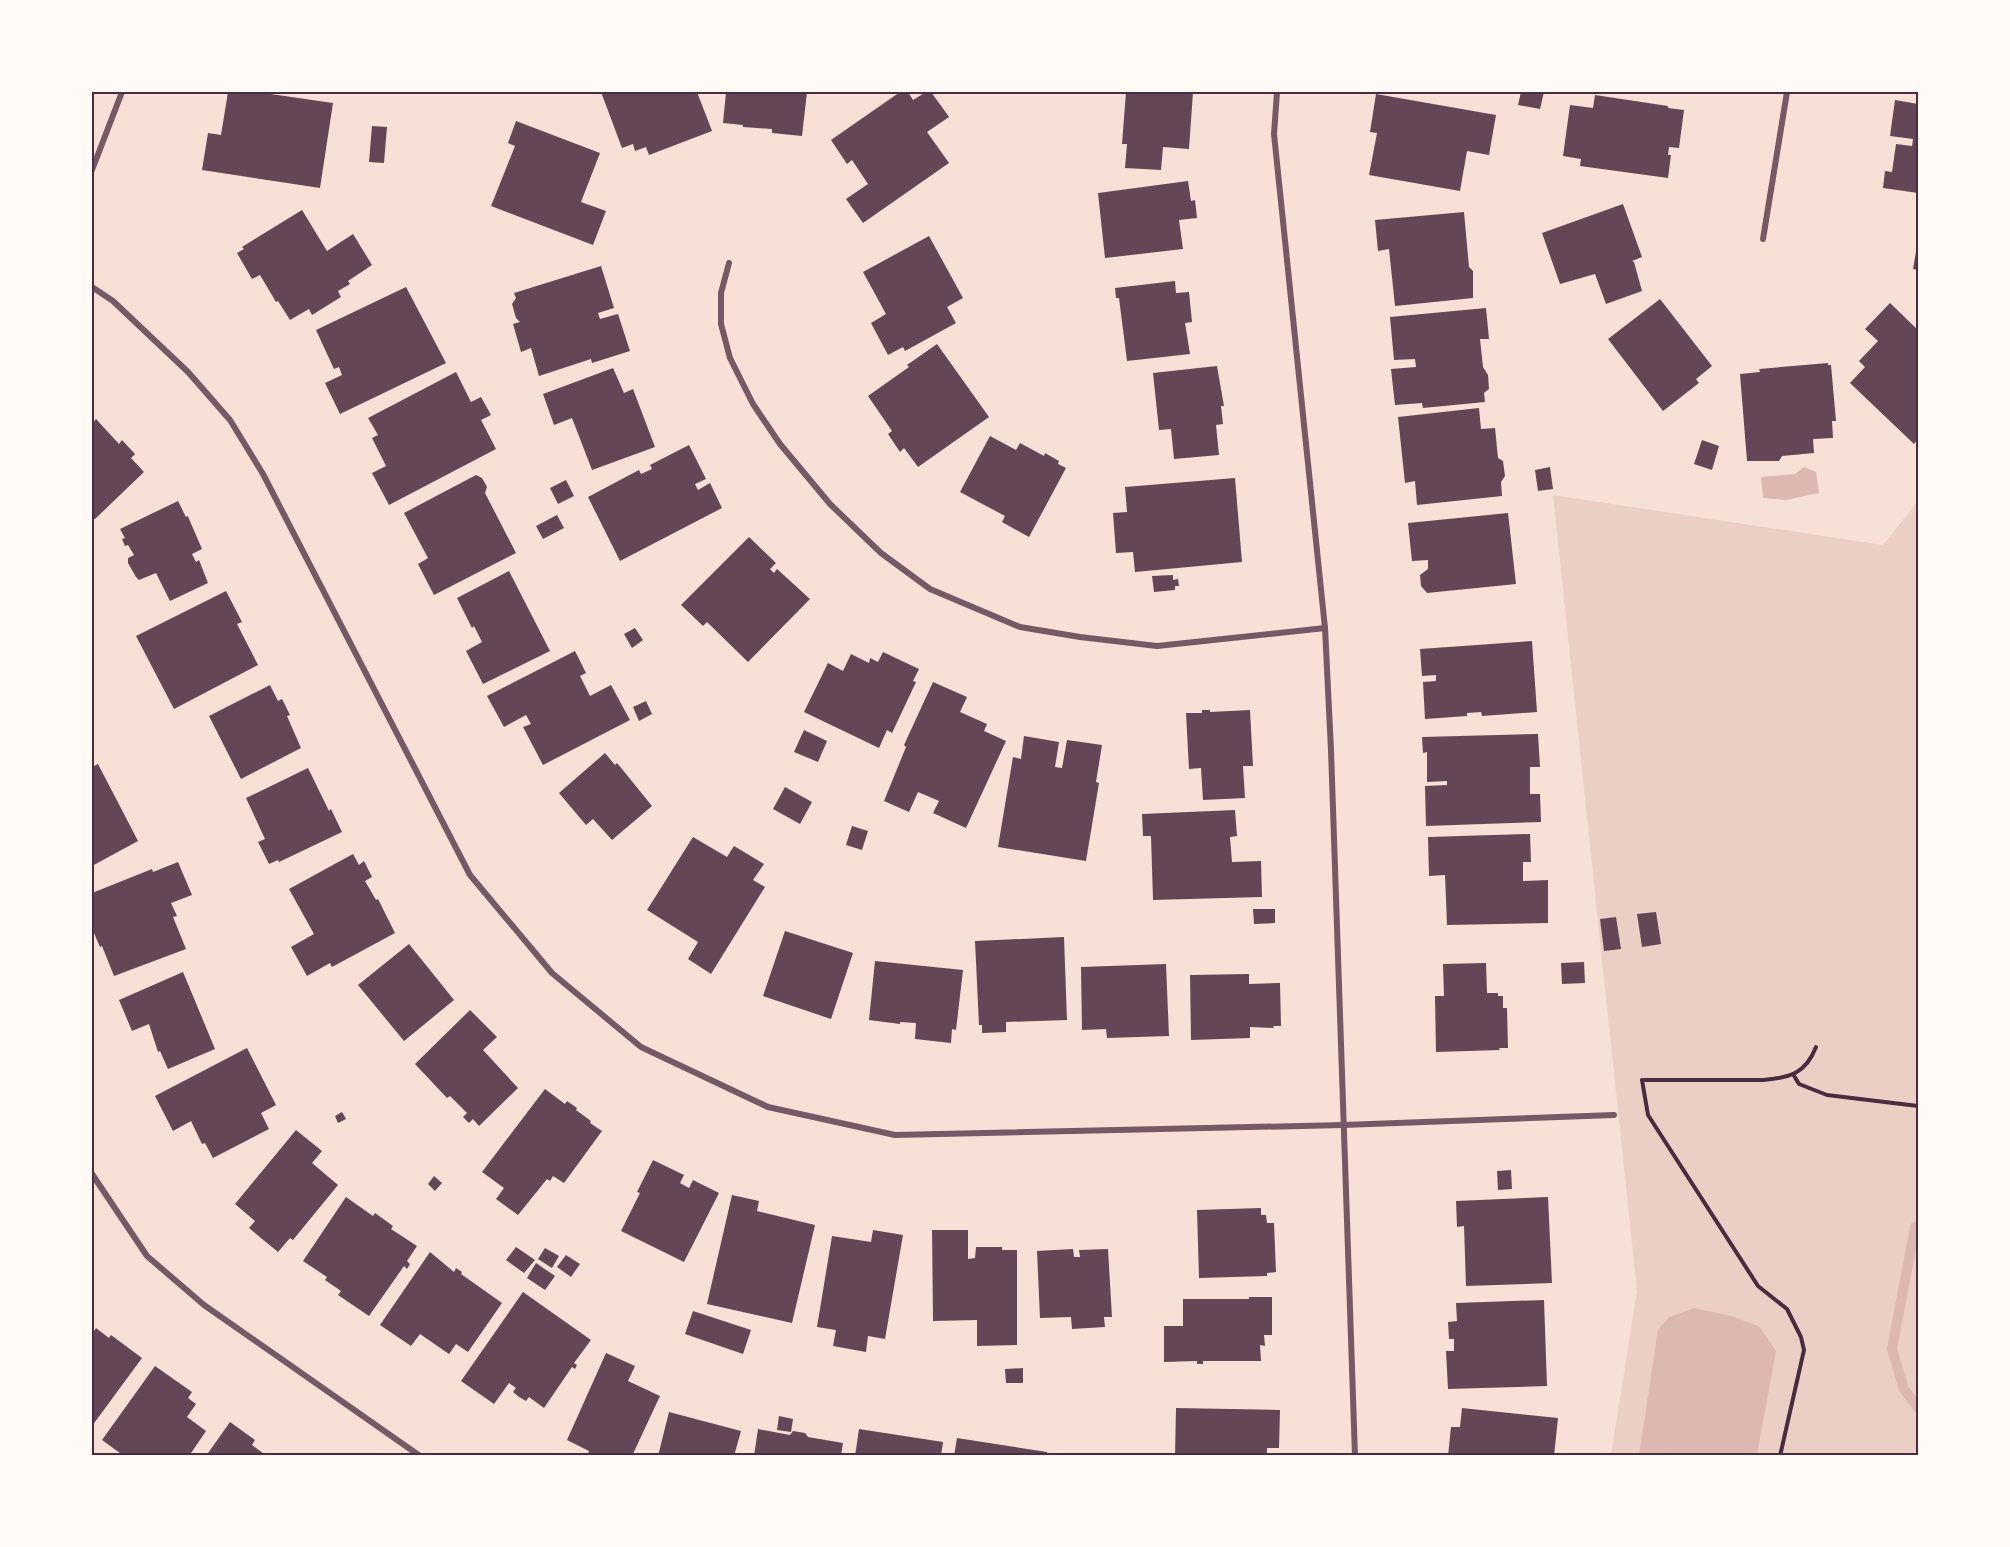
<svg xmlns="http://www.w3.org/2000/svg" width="2010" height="1547" font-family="'Titillium Web',sans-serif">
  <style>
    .green { fill: #ebcfc5 }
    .water { fill: #dcb8b0 }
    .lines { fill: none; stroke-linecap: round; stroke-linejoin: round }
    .stream { stroke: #dcb8b0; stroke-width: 10 }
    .building { fill: #644757 }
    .path { stroke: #4a2c40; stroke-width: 4 }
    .minor { stroke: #755966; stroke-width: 6 }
    .neatline { fill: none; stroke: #4a2c40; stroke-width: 2 }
  </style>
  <rect width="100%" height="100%" fill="#f7e1d7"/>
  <polygon class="green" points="1553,495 1883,545 1918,501 1918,1455 1611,1455 1637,1291"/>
  <g class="water">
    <polygon points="1804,467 1816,472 1819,493 1786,500 1763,498 1761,477 1795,474"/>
    <polygon points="1694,1308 1732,1316 1760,1327 1776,1351 1757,1455 1639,1455 1658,1330 1669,1317"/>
  </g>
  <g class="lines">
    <polyline class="stream" points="1915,1227 1892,1349 1904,1389 1918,1408"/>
  </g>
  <g class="building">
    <polygon points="228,92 257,92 333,103 320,188 202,170 208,133 221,135"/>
    <polygon points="601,92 697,92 712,131 649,155 646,147 635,151 633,144 622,148"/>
    <polygon points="726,92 807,92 802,136 772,133 772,129 743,127 743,125 723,123"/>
    <polygon points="900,92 908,92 913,100 926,92 931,92 947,114 949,117 927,132 949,163 863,223 846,199 868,184 852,160 847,164 831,140"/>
    <polygon points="1126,92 1193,92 1189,149 1163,147 1161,170 1125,168 1127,144 1122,144"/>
    <polygon points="1521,92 1544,92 1540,109 1518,105"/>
    <polygon points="1376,94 1496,115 1489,155 1467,151 1460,191 1369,175 1377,133 1370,132"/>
    <polygon points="1595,95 1668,106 1668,108 1684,110 1679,148 1669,147 1668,155 1671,155 1668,178 1580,166 1581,159 1563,156 1570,105 1593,108"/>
    <polygon points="1895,100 1918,104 1918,193 1883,188 1885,171 1892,172 1896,144 1912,146 1913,139 1890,136"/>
    <polygon points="516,121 600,153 581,202 606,211 593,245 491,206 515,146 508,143"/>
    <polygon points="372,126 387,127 384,163 369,162"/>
    <polygon points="1188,181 1191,201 1195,200 1197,218 1179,220 1183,249 1105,258 1098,193"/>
    <polygon points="1623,204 1642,257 1632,261 1634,262 1642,291 1606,304 1595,274 1560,284 1542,233"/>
    <polygon points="302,210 327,251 353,234 372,265 348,281 350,284 338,291 341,297 312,315 309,309 290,320 278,301 276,302 260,275 252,279 237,253 244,249 242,247"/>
    <polygon points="1464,212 1469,267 1473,271 1473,298 1395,306 1389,249 1378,251 1375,220"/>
    <polygon points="929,236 963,298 947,307 956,323 905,351 903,347 888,355 871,323 886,314 863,272"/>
    <polygon points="1917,246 1918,246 1918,270 1913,269"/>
    <polygon points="601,266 614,308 598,313 600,319 618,314 630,351 592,363 591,359 539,376 531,348 521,352 513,324 520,322 516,318 512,304 516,298 514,293"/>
    <polygon points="1175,281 1176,293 1189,292 1192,322 1185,323 1190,354 1127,361 1119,298 1116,298 1115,288"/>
    <polygon points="406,287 446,363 340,414 325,383 342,375 339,367 334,369 316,330"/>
    <polygon points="1660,299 1712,366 1696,379 1699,383 1663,411 1608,339"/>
    <polygon points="1890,303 1918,330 1918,439 1914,444 1850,383 1865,367 1859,361 1878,341 1865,329"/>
    <polygon points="1486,308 1489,339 1480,339 1483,367 1488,375 1489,389 1484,393 1485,402 1423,408 1422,403 1395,405 1391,369 1416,367 1415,359 1394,360 1390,317"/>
    <polygon points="937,344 989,417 918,467 904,448 900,452 888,434 892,431 868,396 909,367 907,365"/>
    <polygon points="1828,363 1828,365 1831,365 1836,421 1832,421 1833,438 1813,439 1814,453 1782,456 1779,461 1747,461 1740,374 1760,372 1759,369"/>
    <polygon points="1217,366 1224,406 1221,406 1223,424 1216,425 1219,455 1174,459 1171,429 1159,430 1153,373"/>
    <polygon points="613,368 624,393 633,389 655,447 592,470 572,418 554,425 543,394"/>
    <polygon points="456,372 471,402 481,397 491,415 481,420 496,449 389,505 372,473 386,466 372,438 378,435 368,418"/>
    <polygon points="1479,408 1481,429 1495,428 1498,458 1503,461 1505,476 1501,482 1502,496 1417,505 1415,481 1405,483 1398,417"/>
    <polygon points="96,419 119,444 122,440 135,454 131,458 144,472 95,519 92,518 92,424"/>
    <polygon points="990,436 1016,450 1020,443 1044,456 1045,453 1059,461 1058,464 1066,468 1029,537 1002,522 1005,516 960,492"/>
    <polygon points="1702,440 1719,446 1712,470 1694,464"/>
    <polygon points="689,445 706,479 695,484 698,490 710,483 722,508 620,561 588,497 639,470 641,474 652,469 650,465"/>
    <polygon points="1550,467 1553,489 1538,491 1535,470"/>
    <polygon points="476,475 482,478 487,487 485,493 516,553 434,595 418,564 428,558 404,513"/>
    <polygon points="1235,478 1242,562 1135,572 1133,552 1116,553 1113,513 1127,512 1125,487"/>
    <polygon points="566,480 574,496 558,504 550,488"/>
    <polygon points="178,501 186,517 188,516 189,519 202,549 192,554 196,562 199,560 208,583 170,601 156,573 139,580 136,577 128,563 128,558 134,555 128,545 125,546 122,539 125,538 120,529"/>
    <polygon points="1508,513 1516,584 1427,593 1421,586 1420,575 1428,569 1428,560 1412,561 1408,523"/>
    <polygon points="557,515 564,528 543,539 536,526"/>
    <polygon points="749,537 776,563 770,569 774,573 777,569 810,599 748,662 707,622 703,626 681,605"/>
    <polygon points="509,571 550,651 483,684 466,651 482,642 474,626 472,628 457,598"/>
    <polygon points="1173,575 1173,580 1178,579 1179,586 1175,586 1175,590 1154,592 1152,576"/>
    <polygon points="226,591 242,622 237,624 258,665 174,709 136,636"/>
    <polygon points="635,628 643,640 632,648 624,634"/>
    <polygon points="1532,641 1537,712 1482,716 1481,712 1467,713 1467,716 1425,719 1423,682 1436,681 1436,675 1422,676 1420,649"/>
    <polygon points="575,651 586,673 580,676 590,696 611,685 630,720 543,765 523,727 531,724 526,715 504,727 487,696"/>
    <polygon points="883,652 919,669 913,681 916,682 892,733 887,730 879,748 804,712 828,663 843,671 851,654 869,663 870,658 878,662"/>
    <polygon points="933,682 967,697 960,712 987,724 984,731 1006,741 966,828 933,813 939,801 918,792 909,812 884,801 906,747 904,745"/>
    <polygon points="270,685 278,701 282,699 290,715 287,716 301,748 241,779 209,716"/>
    <polygon points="646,701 652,714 639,721 633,707"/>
    <polygon points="1202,710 1210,710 1210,712 1250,710 1253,766 1243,766 1245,798 1203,800 1201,768 1189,769 1186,713 1202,713"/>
    <polygon points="804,730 827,741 818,762 794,752"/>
    <polygon points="1538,734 1540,767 1530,767 1530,794 1540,794 1541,822 1426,826 1425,786 1447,785 1447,781 1427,782 1427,752 1423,753 1422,737"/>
    <polygon points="1024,736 1059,742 1055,767 1062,768 1067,740 1102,745 1096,782 1099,783 1086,861 998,847 1013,757 1021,759"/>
    <polygon points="605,753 615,765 617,763 622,769 652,806 612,840 593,819 586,825 559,793"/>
    <polygon points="98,764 138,841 92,866 92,767"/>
    <polygon points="308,768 329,811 331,809 342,832 279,862 278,860 269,864 258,842 265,839 246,798"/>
    <polygon points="785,787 812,802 800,824 773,809"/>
    <polygon points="1235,810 1237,836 1230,837 1232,862 1261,861 1262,897 1153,900 1151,836 1143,836 1142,814"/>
    <polygon points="852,826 868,831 862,850 846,845"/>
    <polygon points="1530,834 1531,862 1523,862 1523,881 1548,880 1548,923 1447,925 1445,875 1429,876 1428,837"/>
    <polygon points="693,837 727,857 734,846 764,864 753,880 765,887 711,974 688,959 698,942 647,910"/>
    <polygon points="353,854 359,865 364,861 372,877 365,881 376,900 378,899 395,933 332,967 330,963 307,976 291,947 314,934 289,889"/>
    <polygon points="178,862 192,895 171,903 177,916 173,917 186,949 114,976 102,946 100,947 94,933 92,934 92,893 152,869 153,872"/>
    <polygon points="1253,909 1275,909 1275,923 1254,924"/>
    <polygon points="1656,912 1661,944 1642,947 1637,914"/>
    <polygon points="1616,917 1621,949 1604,951 1600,919"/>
    <polygon points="785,931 853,953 831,1019 763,996"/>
    <polygon points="1064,937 1067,1020 1006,1022 1006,1032 982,1033 982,1025 979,1025 975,941"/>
    <polygon points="409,944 454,1000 404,1041 358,985"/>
    <polygon points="875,961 963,970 956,1030 952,1029 951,1043 915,1039 916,1023 900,1022 900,1024 869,1020"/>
    <polygon points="1584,962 1585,983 1562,984 1561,963"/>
    <polygon points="1486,963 1487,993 1498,993 1498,996 1503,996 1503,1008 1507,1008 1508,1048 1499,1048 1500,1050 1436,1052 1435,996 1444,996 1443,964"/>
    <polygon points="1166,964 1169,1036 1107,1038 1106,1029 1082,1030 1081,967"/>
    <polygon points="183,972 215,1049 168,1069 160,1051 158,1052 149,1024 132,1031 119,1000"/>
    <polygon points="1249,974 1249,984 1280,983 1281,1026 1273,1026 1274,1028 1250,1027 1250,1038 1191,1040 1190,975"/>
    <polygon points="470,1010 497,1037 483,1050 518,1088 479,1126 473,1119 469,1123 463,1117 467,1113 450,1096 447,1098 415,1064"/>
    <polygon points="247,1048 276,1105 261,1113 269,1129 213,1158 205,1143 202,1144 191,1121 173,1131 155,1096"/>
    <polygon points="545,1089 565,1104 567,1101 577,1108 576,1110 591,1121 590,1123 602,1131 564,1183 553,1176 550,1181 547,1179 518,1215 496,1199 504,1188 482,1172"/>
    <polygon points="342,1112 346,1119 338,1123 335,1116"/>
    <polygon points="296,1130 322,1151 312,1163 338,1185 293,1240 290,1238 278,1252 249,1228 255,1221 235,1204"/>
    <polygon points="653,1160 684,1175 680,1183 689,1188 693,1180 719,1193 684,1262 621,1231 640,1193 637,1192"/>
    <polygon points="1511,1170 1512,1189 1498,1190 1497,1171"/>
    <polygon points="434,1176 442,1183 435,1191 428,1184"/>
    <polygon points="732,1195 759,1201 757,1211 815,1225 792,1323 707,1304"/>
    <polygon points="346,1197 373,1216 375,1213 393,1226 391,1229 417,1246 407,1261 410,1264 407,1269 404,1266 369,1316 338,1295 341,1291 325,1280 327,1277 303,1261"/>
    <polygon points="1548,1197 1552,1283 1466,1286 1464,1226 1457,1227 1456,1201"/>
    <polygon points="1261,1208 1261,1215 1266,1215 1267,1223 1274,1223 1276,1272 1267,1273 1267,1276 1199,1278 1197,1210"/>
    <polygon points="873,1230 903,1235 885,1339 868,1336 866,1352 833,1346 836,1330 817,1327 832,1236 871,1242"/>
    <polygon points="932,1230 968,1230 968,1259 975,1258 976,1247 1002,1247 1002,1250 1017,1250 1017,1345 977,1346 977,1320 933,1321"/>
    <polygon points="516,1247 535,1260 524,1273 506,1260"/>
    <polygon points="545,1248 559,1256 552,1268 538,1259"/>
    <polygon points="1073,1249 1074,1257 1080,1257 1079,1250 1108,1249 1112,1317 1104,1317 1105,1327 1072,1329 1071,1317 1040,1318 1037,1251"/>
    <polygon points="430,1252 454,1272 456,1268 462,1272 461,1274 502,1303 468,1352 456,1344 449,1354 420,1334 411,1346 380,1325"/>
    <polygon points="566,1255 580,1264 571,1277 557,1267"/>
    <polygon points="536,1263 555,1276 545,1290 527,1278"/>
    <polygon points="523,1292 591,1340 574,1363 577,1365 575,1369 572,1367 544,1408 529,1397 526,1401 519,1397 513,1392 516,1388 509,1383 494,1404 461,1381"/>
    <polygon points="1249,1297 1272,1297 1272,1335 1264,1335 1265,1346 1260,1345 1261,1361 1203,1361 1203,1364 1197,1364 1197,1361 1164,1362 1164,1326 1183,1326 1183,1299 1249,1299"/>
    <polygon points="1544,1300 1547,1386 1448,1389 1446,1351 1454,1351 1454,1339 1449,1339 1448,1322 1457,1321 1456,1303"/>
    <polygon points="693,1311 751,1330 743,1354 685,1334"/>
    <polygon points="96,1328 109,1338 111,1335 142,1358 92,1426 92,1329 94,1331"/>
    <polygon points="606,1353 635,1366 628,1381 660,1396 632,1456 587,1456 589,1451 567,1440"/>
    <polygon points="155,1366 192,1392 188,1398 196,1404 187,1417 206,1431 189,1456 124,1456 102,1440"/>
    <polygon points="1023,1368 1023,1383 1006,1383 1005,1369"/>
    <polygon points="1176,1408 1280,1410 1279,1448 1267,1448 1267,1456 1175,1456"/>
    <polygon points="1462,1408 1558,1418 1554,1456 1448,1456 1451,1427 1460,1427"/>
    <polygon points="669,1412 741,1431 734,1456 658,1456"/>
    <polygon points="779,1416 793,1419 791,1432 777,1430"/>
    <polygon points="230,1422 255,1440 252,1445 267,1456 206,1456"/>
    <polygon points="758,1429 790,1435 793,1431 805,1433 808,1437 843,1443 841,1456 754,1456"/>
    <polygon points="859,1429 943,1442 941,1456 855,1456"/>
    <polygon points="957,1438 1047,1452 1046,1456 954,1456"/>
  </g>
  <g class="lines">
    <g class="path">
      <polyline points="1793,1074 1799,1084 1827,1095 1918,1106"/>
      <path d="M1780 1456 1804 1350 1801 1337 1787 1309 1758 1286 1648 1115 1642 1080H1763C1790 1078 1806 1073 1816 1047"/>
    </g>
    <g class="minor">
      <polyline points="1277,92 1274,134 1325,628 1331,750 1355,1456"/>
      <polyline points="92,170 122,92"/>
      <polyline points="1763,239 1787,92"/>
      <polyline points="729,263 721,293 721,324 730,358 753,404 780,444 830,504 881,553 930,589 1020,627 1080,637 1157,646 1325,628"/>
      <polyline points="92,287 113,301 188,372 230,420 263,474 470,875 552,973 641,1047 768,1107 895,1135 1343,1125 1614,1115"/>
      <polyline points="92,1174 147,1256 204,1305 420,1456"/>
    </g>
  </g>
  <rect width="2010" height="1547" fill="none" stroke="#fffaf5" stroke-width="186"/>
  <rect x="93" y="93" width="1824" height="1361" class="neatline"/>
</svg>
